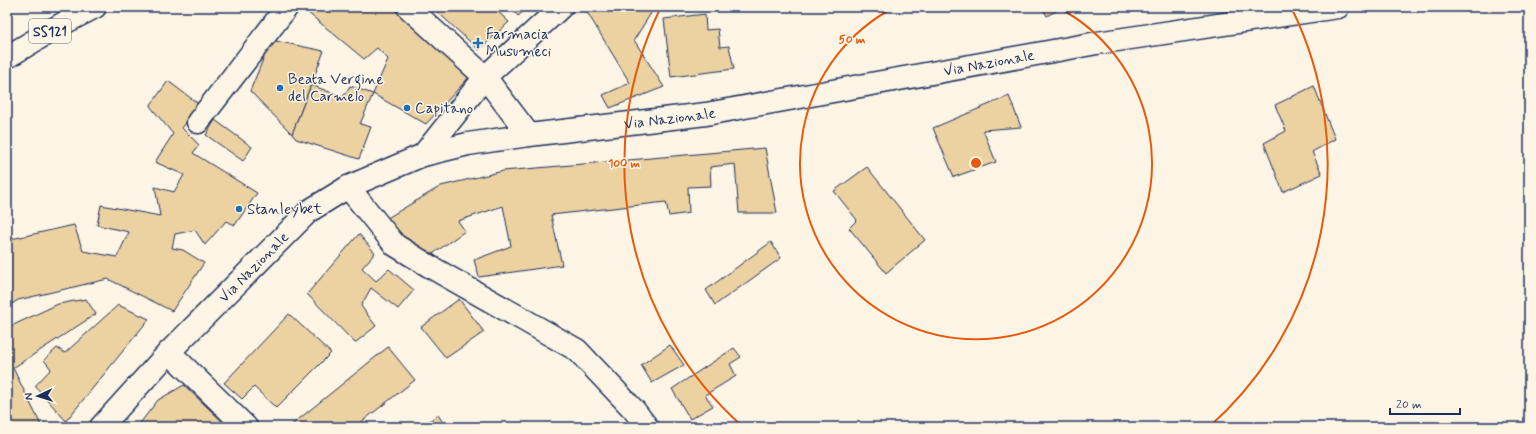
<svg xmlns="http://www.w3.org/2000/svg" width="1536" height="434" font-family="Mynerve,sans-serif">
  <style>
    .building { fill: #ecd1a1; stroke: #1b2f5e }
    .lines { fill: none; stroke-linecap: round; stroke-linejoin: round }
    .minor-casing { stroke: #1b2f5e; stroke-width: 25 }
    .secondary-casing { stroke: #1b2f5e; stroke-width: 25 }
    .primary-casing { stroke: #1b2f5e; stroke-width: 25 }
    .minor { stroke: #fcf5e5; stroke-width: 22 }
    .secondary { stroke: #fcf5e5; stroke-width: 22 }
    .primary { stroke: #fcf5e5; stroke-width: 22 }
    .ring { fill: none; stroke: #e8590c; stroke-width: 2 }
    .poi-dot { fill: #1f6fb2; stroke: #fcf5e5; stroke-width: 1.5 }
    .labels { text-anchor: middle; stroke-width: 3; stroke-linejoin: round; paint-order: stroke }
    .shield { fill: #fcf5e5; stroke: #5e6a86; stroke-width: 1 }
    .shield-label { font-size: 14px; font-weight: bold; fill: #1b2f5e }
    .poi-label { font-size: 15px; fill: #1b2f5e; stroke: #fcf5e5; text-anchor: start }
    .street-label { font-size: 15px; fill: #1b2f5e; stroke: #fcf5e5 }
    .centre { fill: #e8590c; stroke: #fcf5e5; stroke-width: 2 }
    .ring-label { font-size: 12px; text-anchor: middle; font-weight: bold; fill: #e8590c; stroke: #fcf5e5; stroke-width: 3; stroke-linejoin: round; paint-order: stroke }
  </style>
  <rect width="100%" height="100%" fill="#fcf5e5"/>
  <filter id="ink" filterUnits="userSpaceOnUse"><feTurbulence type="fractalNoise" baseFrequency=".025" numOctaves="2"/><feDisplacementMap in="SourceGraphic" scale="8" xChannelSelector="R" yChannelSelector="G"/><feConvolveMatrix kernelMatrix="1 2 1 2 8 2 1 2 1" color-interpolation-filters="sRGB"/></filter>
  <g filter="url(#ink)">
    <g class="building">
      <polygon points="301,7 394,7 470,76 426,124 373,94 388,59 377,48 364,59"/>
      <polygon points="432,7 493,7 509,22 479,50"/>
      <polygon points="510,7 529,7 518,16"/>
      <polygon points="584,7 648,7 651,13 634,40 664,87 610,108 603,95 630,83"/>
      <polygon points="1042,7 1063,7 1047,16"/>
      <polygon points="705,14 706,30 718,29 720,47 729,46 734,69 671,77 664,19"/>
      <polygon points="271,40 324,51 292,134 250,91"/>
      <polygon points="168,81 200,105 182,128 199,145 193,153 257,193 235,225 226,221 205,245 195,230 175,234 172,248 183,250 204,263 172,311 108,279 18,300 7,307 7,240 74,225 83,251 117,257 129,232 97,225 101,205 160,216 155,187 174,192 184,175 155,162 173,134 150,106"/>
      <polygon points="311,85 343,97 350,86 373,94 360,124 371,127 359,159 296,139 292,134"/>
      <polygon points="1314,86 1335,139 1312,152 1322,174 1283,192 1264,143 1286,131 1275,105"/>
      <polygon points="1009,96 1021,127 983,130 996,162 954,177 933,128"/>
      <polygon points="215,120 252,147 243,161 206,135"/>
      <polygon points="765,148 777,213 739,213 735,164 710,167 711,186 688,187 689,213 669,216 666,202 551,215 562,265 479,277 474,260 511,246 503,206 458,221 465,231 427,258 403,241 384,220 441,186 503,171"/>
      <polygon points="867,167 925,240 886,273 849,228 857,220 834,191"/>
      <polygon points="359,234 375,253 362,268 376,281 389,269 414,290 398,309 371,288 361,306 376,326 355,343 307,294"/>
      <polygon points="771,242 781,258 715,305 706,290"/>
      <polygon points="86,299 96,314 13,368 42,427 7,427 7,328 58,304"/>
      <polygon points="459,299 484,332 446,358 421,327"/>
      <polygon points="118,305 149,319 66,421 35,386 51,369 44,360 57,348 65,353"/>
      <polygon points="289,314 331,353 276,408 254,387 242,399 224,383"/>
      <polygon points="670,345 684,365 652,383 641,365"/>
      <polygon points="388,347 415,380 355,427 289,427"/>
      <polygon points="734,348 741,357 730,364 736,376 705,395 713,406 690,419 672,389"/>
      <polygon points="184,385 228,427 137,427 158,400"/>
      <polygon points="438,415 446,427 420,427"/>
    </g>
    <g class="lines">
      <g class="minor-casing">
        <g id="minor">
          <polyline points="408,7 485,77 529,135"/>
          <polyline points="198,122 287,7"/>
          <polyline points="423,155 485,77 561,7"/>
          <polyline points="348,187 395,245 429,266 577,350 634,410 647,427"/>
          <polyline points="169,352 246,427"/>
        </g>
      </g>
      <g class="secondary-casing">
        <g id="secondary">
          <path id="s1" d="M101 427 169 352 309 211 348 187 423 155 468 144 529 135 706 114 1097 43 1338 7"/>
        </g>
      </g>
      <g class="primary-casing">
        <polyline id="primary" points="7,57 64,23 95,7"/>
      </g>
      <use href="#minor" class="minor"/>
      <use href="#secondary" class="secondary"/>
      <use href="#primary" class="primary"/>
    </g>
  </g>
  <g class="ring">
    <path d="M1059 8A176 176 0 1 1 893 8"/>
    <path d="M743 427A352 352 0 0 1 660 9M1292 9A352 352 0 0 1 1209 427"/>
  </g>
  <g class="poi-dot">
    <path d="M476 37h4v4h4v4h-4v4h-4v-4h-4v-4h4z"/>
    <circle cx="280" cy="88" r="4"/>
    <circle cx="407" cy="108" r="4"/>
    <circle cx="239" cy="209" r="4"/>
  </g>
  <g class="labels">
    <rect class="shield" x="29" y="19" width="42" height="24" rx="3"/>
    <g class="shield-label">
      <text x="50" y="36">SS121</text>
    </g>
    <g class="poi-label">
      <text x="486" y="39">Farmacia<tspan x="486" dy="17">Musumeci</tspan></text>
      <text x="288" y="84">Beata Vergine<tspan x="288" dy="17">del Carmelo</tspan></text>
      <text x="415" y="113">Capitano</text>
      <text x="247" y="214">Stanleybet</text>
    </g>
    <g class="street-label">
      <text dy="5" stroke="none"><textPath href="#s1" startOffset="1001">Via Nazionale</textPath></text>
      <text dy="5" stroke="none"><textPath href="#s1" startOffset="677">Via Nazionale</textPath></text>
      <text dy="5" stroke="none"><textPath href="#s1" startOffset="221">Via Nazionale</textPath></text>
    </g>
  </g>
  <circle cx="976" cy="163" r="6" class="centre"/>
  <g class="ring-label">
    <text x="852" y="43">50 m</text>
    <text x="624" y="167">100 m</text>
  </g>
  <rect width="1536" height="434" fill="none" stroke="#fcf5e5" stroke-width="24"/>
  <rect x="12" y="12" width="1512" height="410" fill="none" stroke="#1b2f5e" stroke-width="1.5" filter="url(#ink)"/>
  <g transform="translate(38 396) rotate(266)" stroke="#fcf5e5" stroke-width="3" paint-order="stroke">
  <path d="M0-3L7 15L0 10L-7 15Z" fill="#1b2f5e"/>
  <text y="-6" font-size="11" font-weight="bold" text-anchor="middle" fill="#1b2f5e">N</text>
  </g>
  <path d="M1390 408v6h70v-6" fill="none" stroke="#1b2f5e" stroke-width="2"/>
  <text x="1396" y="408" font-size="12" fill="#1b2f5e" stroke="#fcf5e5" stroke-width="3" paint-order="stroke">20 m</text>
</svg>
